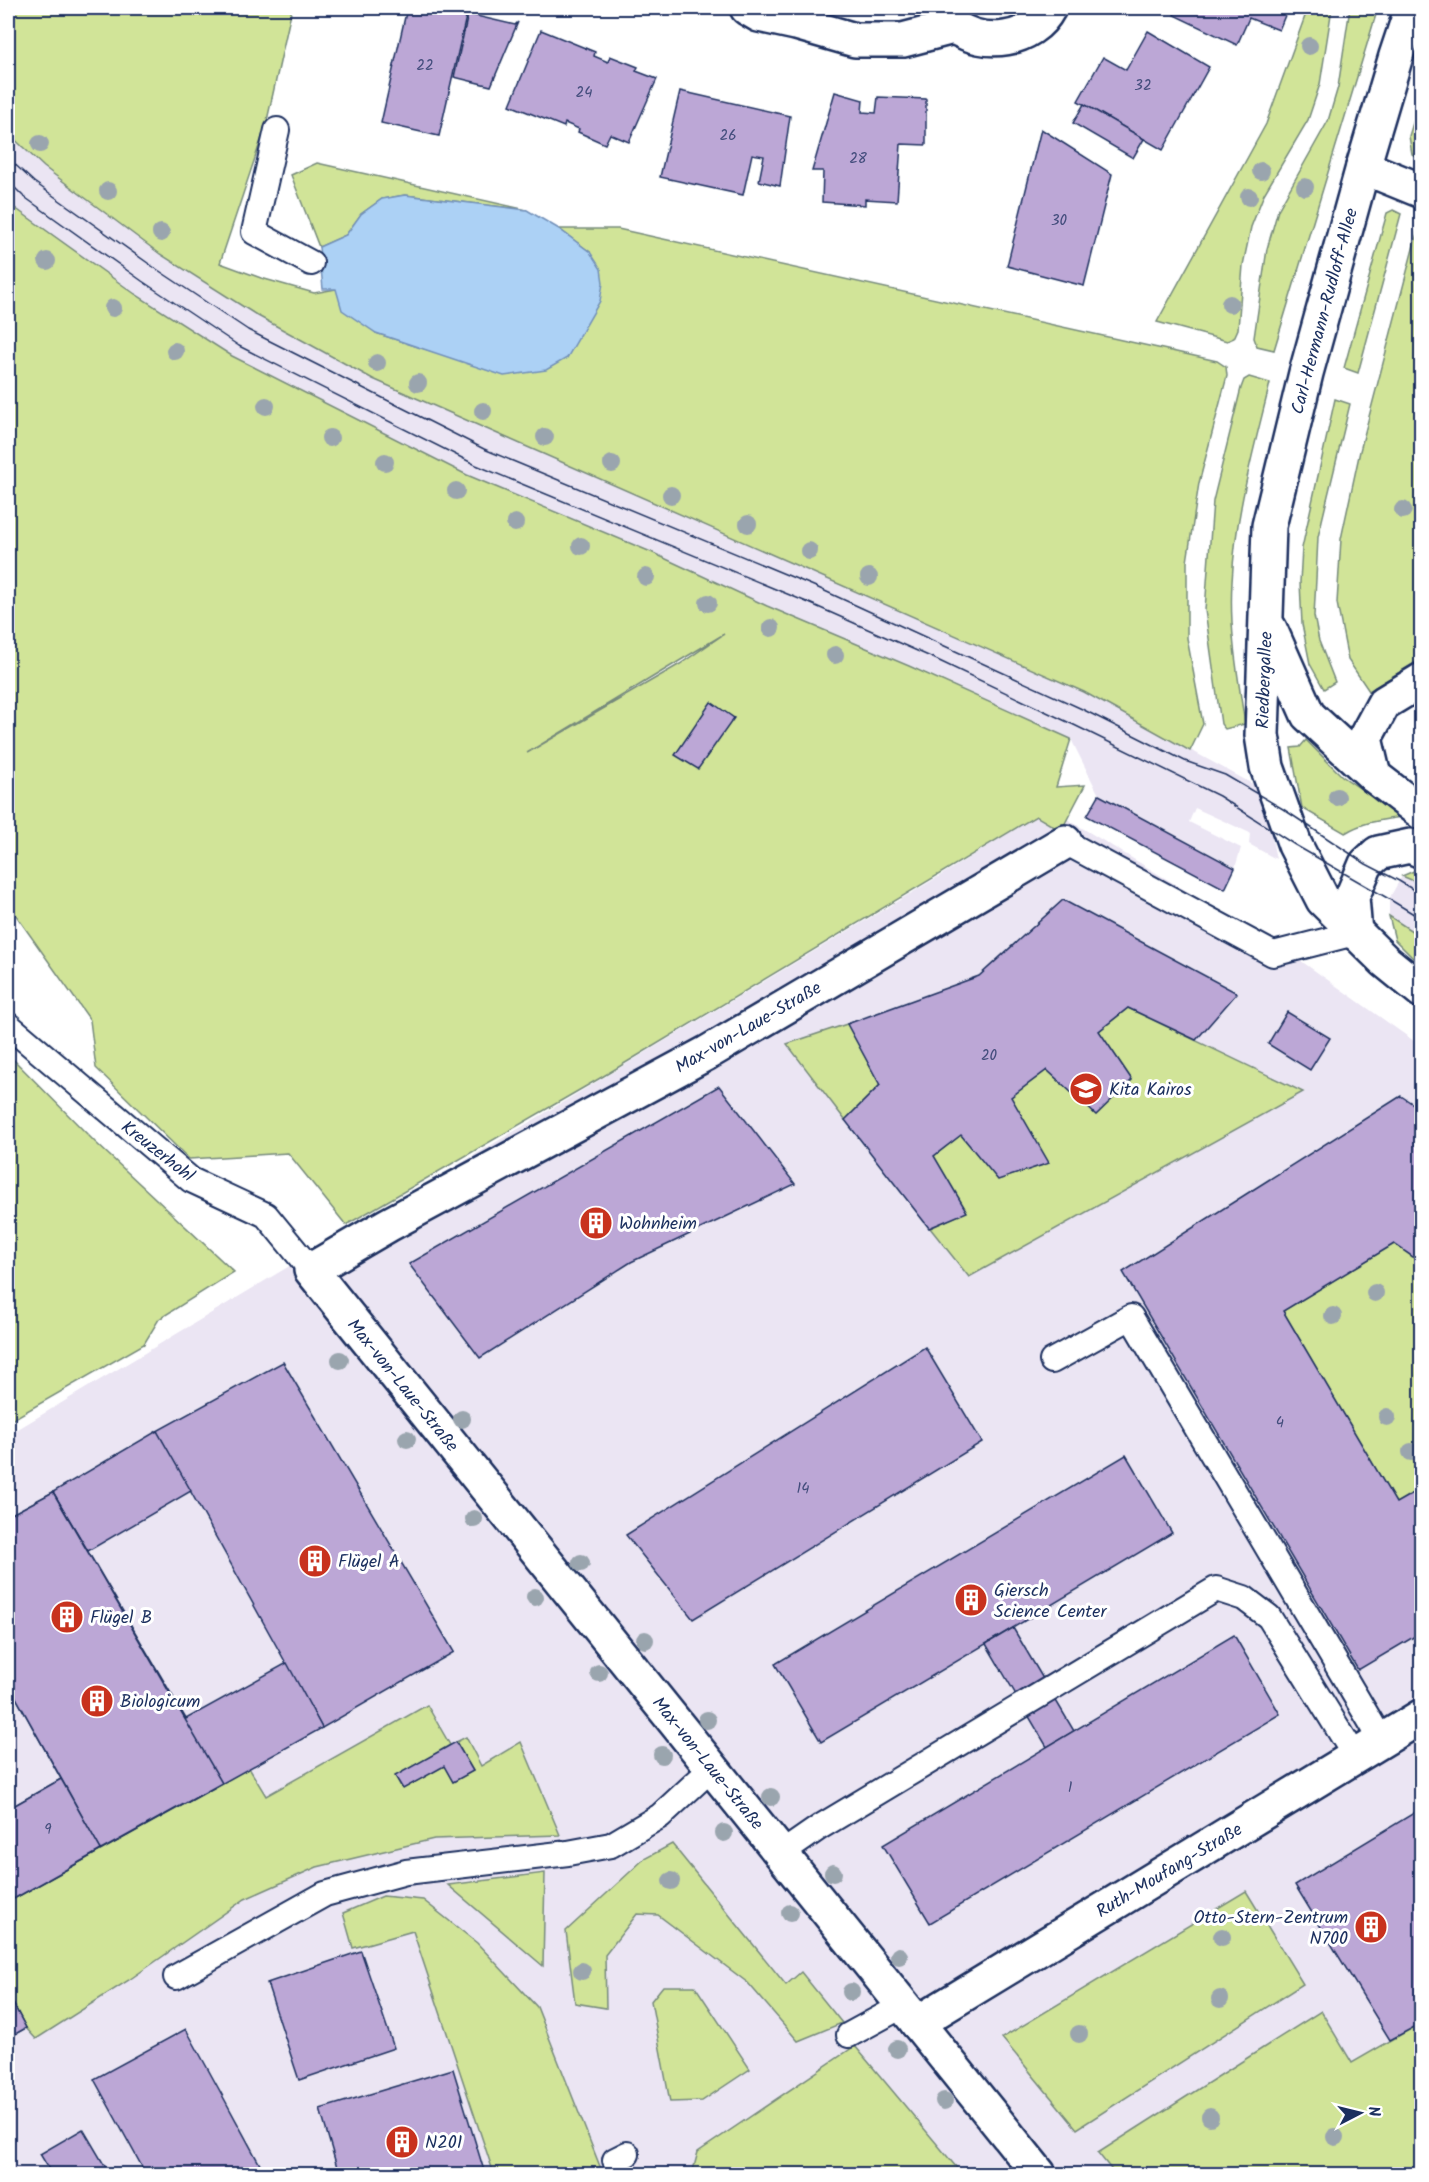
<svg xmlns="http://www.w3.org/2000/svg" width="1429" height="2182" font-family="Kalam,sans-serif">
  <style>
    .built { fill: #ebe5f3 }
    .green { fill: #d1e498; stroke: #768a7b; stroke-width: 1.5; fill-rule: evenodd }
    .water { fill: #acd1f5; stroke: #7290b9; stroke-width: 1.5 }
    .building { fill: #bca7d6; stroke: #1b2f5e; stroke-width: 1.5 }
    .lines { fill: none; stroke-linecap: round; stroke-linejoin: round }
    .service-casing { stroke: #1b2f5e; stroke-width: 28 }
    .minor-casing { stroke: #1b2f5e; stroke-width: 38 }
    .service { stroke: #fff; stroke-width: 24 }
    .minor { stroke: #fff; stroke-width: 33 }
    .tram { stroke: #1b2f5e; stroke-width: 1.5 }
    .tree { fill: #9aa5ae }
    .labels { text-anchor: middle; stroke-width: 6; stroke-linejoin: round; paint-order: stroke }
    .number-label { font-size: 15px; fill: #434d7c }
    .street-label { font-size: 18px; fill: #1b2f5e; stroke: #fff }
    .poi-label { font-size: 18px; fill: #1b2f5e; stroke: #fff; text-anchor: start }
  </style>
  <rect width="100%" height="100%" fill="#fff"/>
  <filter id="ink" filterUnits="userSpaceOnUse"><feTurbulence type="fractalNoise" baseFrequency=".0167" numOctaves="2"/><feDisplacementMap in="SourceGraphic" scale="12" xChannelSelector="R" yChannelSelector="G"/><feConvolveMatrix kernelMatrix="1 2 1 2 8 2 1 2 1" color-interpolation-filters="sRGB"/></filter>
  <g filter="url(#ink)">
    <g class="built">
      <polygon points="8,133 44,167 160,254 258,316 373,379 1084,692 1262,789 1276,859 1249,844 1250,833 1195,808 1189,822 1241,848 1235,868 1225,889 1087,816 1099,795 1071,739 925,672 767,606 651,552 467,475 232,356 135,294 8,203"/>
      <polygon points="1049,808 1294,956 1421,1046 1421,2174 8,2174 8,1435 938,877"/>
      <polygon points="1402,876 1421,884 1421,937 1389,916 1389,899"/>
    </g>
    <g class="green">
      <polygon points="8,8 292,8 266,125 220,263 261,278 314,293 336,289 376,333 434,352 590,252 559,229 618,229 1217,361 1226,367 1227,376 1199,483 1187,562 1187,638 1203,724 1190,751 1084,692 373,379 258,316 160,254 44,167 8,133"/>
      <polygon points="1308,8 1332,8 1320,84 1308,120 1264,194 1251,227 1243,265 1238,329 1234,338 1227,341 1157,322 1266,124"/>
      <polygon points="1350,8 1378,8 1274,350 1257,346 1254,338 1267,249 1278,210 1328,121 1338,87"/>
      <polygon points="1421,97 1421,144 1417,157 1412,154 1409,136"/>
      <polygon points="317,163 527,210 405,195 382,199 361,214 346,235 319,247 291,175"/>
      <path d="M8 203 135 294 232 356 467 475 651 552 767 606 909 666 1071 739 1056 787 1085 785 1061 831 1036 816 602 1077 346 1225 288 1153 189 1159 96 1068 90 1020 8 904ZM724 634 680 664 527 753Z"/>
      <polygon points="1393,210 1401,214 1358,373 1344,368 1387,213"/>
      <polygon points="1421,218 1421,659 1369,691 1348,660 1337,603 1341,539 1360,451"/>
      <path d="M1249 377 1270 383C1254 449 1235 514 1232 582 1229 630 1238 677 1245 724L1225 729 1221 724 1205 610 1213 501 1241 388 1244 380Z"/>
      <polygon points="1335,399 1350,404 1318,537 1316,579 1314,616 1319,641 1335,682 1324,689 1310,664 1302,624 1300,582 1302,548"/>
      <path d="M1306 740 1342 776 1401 817C1381 820 1363 822 1345 833L1302 808 1291 748 1300 747Z"/>
      <polygon points="1421,868 1421,884 1402,876"/>
      <polygon points="1389,916 1421,937 1421,966 1395,940"/>
      <polygon points="1128,1008 1303,1092 969,1277 930,1228 966,1212 934,1156 961,1135 998,1180 1049,1163 1011,1097 1047,1070 1096,1115 1132,1080 1099,1031"/>
      <polygon points="847,1024 880,1085 845,1120 787,1044"/>
      <polygon points="8,1054 95,1142 234,1272 159,1319 144,1344 8,1422"/>
      <polygon points="1394,1244 1421,1263 1421,1488 1396,1503 1283,1311"/>
      <polygon points="427,1705 450,1745 396,1777 402,1789 444,1766 453,1782 473,1771 456,1742 466,1737 481,1766 521,1742 560,1835 434,1839 317,1867 245,1899 129,1980 36,2039 26,2028 8,1994 8,1902 249,1768 266,1796"/>
      <polygon points="672,1844 786,1985 801,1972 842,2023 798,2041 748,1983 658,1915 637,1914 605,1955 606,2008 575,2003 566,1931 644,1859"/>
      <polygon points="545,1873 543,1966 448,1885"/>
      <polygon points="1246,1891 1303,1984 1077,2129 1002,2038"/>
      <polygon points="383,1896 423,1900 477,1943 537,2007 603,2174 494,2174 413,1931 353,1948 343,1913"/>
      <polygon points="663,1986 695,1986 750,2069 702,2101 670,2102 651,2001"/>
      <polygon points="1321,2011 1352,2063 1421,2023 1421,2174 1115,2174 1098,2153"/>
      <polygon points="855,2046 962,2174 692,2174 698,2152"/>
    </g>
    <polygon class="water" points="405,195 527,210 559,229 590,252 601,269 603,283 600,301 567,358 546,370 504,376 376,333 342,310 336,289 323,289 319,247 346,235 361,214 382,199"/>
    <g class="building">
      <polygon points="407,8 468,8 439,136 381,123"/>
      <polygon points="1177,8 1288,8 1279,30 1249,18 1237,45 1174,15"/>
      <polygon points="468,14 515,25 518,22 491,86 454,77"/>
      <polygon points="541,30 595,52 594,56 608,62 610,56 638,67 636,71 657,79 629,142 610,134 605,144 578,132 579,129 565,123 564,127 510,105"/>
      <polygon points="1148,31 1209,67 1163,150 1078,101 1103,57 1126,70"/>
      <polygon points="680,91 790,116 780,186 759,181 764,156 752,154 743,195 660,177"/>
      <polygon points="835,92 863,100 862,112 876,113 878,97 926,99 926,145 901,144 897,201 865,199 865,205 822,202 823,171 812,171"/>
      <polygon points="1084,104 1144,139 1133,158 1073,123"/>
      <polygon points="1041,129 1112,174 1084,286 1007,266"/>
      <polygon points="711,702 734,718 698,769 675,755"/>
      <polygon points="1099,795 1235,868 1225,889 1087,816"/>
      <polygon points="1063,900 1237,993 1196,1040 1128,1008 1099,1031 1132,1080 1096,1115 1047,1070 1011,1097 1049,1163 998,1180 961,1135 934,1156 967,1212 929,1228 845,1120 880,1085 847,1024 979,976"/>
      <polygon points="1287,1012 1330,1038 1310,1070 1268,1044"/>
      <polygon points="719,1086 795,1184 631,1262 480,1358 409,1264"/>
      <polygon points="1401,1096 1422,1110 1422,1263 1394,1244 1283,1311 1396,1503 1422,1488 1422,1632 1358,1670 1123,1272"/>
      <polygon points="925,1347 982,1442 693,1619 626,1535"/>
      <polygon points="283,1362 454,1652 322,1728 157,1431"/>
      <polygon points="157,1431 191,1491 88,1551 53,1492"/>
      <polygon points="1126,1455 1172,1533 821,1742 775,1664"/>
      <polygon points="53,1492 186,1719 287,1663 322,1728 8,1902 8,1809 61,1779 8,1683 8,1516"/>
      <polygon points="53,1492 222,1783 101,1850 8,1683 8,1516"/>
      <polygon points="1013,1628 1074,1731 1047,1747 986,1644"/>
      <polygon points="1234,1635 1280,1714 930,1923 883,1845"/>
      <polygon points="456,1742 473,1771 453,1782 444,1766 403,1789 395,1776"/>
      <polygon points="61,1779 101,1850 8,1902 8,1809"/>
      <polygon points="1422,1808 1422,2023 1390,2040 1295,1885"/>
      <polygon points="361,1951 394,2048 299,2080 267,1983"/>
      <polygon points="8,1994 26,2028 8,2038"/>
      <polygon points="8,1994 26,2028 8,2038"/>
      <polygon points="186,2029 221,2093 265,2174 146,2174 94,2079"/>
      <polygon points="453,2069 485,2174 339,2174 320,2109"/>
      <polygon points="83,2129 109,2173 106,2174 52,2174 40,2154"/>
    </g>
    <g class="lines">
      <g class="service-casing">
        <g id="service">
          <polyline points="277,130 254,232 311,263"/>
          <polyline points="1065,842 1273,954 1355,933"/>
          <polyline points="8,1025 191,1180 266,1215 311,1270"/>
          <polyline points="1052,1361 1131,1317 1382,1741"/>
          <polyline points="781,1854 820,1827 1216,1589 1244,1598 1269,1617 1355,1756"/>
          <polyline points="176,1977 325,1894 406,1872 568,1853 611,1845 660,1816 712,1768"/>
          <polyline points="849,2035 904,2005"/>
          <polyline points="615,2160 627,2154"/>
        </g>
      </g>
      <g class="minor-casing">
        <g id="minor">
          <polyline points="747,8 759,15 796,23 855,40 903,40 953,27"/>
          <polyline points="1412,8 1396,56 1363,167 1306,373 1269,526 1262,735 1267,767 1295,845 1323,900 1385,961 1422,991"/>
          <path d="M940 9C944 15 949 24 955 27 985 47 1031 42 1049 8"/>
          <polyline points="1363,167 1422,191"/>
          <polyline points="1270,629 1308,715 1374,776 1422,813"/>
          <polyline points="1374,776 1365,738 1384,703 1422,680"/>
          <polyline points="1355,933 1352,897 1366,864 1378,853 1410,846 1422,851"/>
          <polyline points="917,2023 1422,1716"/>
          <polyline points="1039,2174 311,1270 388,1225 707,1053 1065,842"/>
        </g>
      </g>
      <use href="#service" class="service"/>
      <use href="#minor" class="minor"/>
      <g class="tram">
        <polyline points="8,158 34,182 152,266 248,330 484,449 816,587 1082,709 1185,761 1225,775 1283,809 1366,864 1399,881 1422,895"/>
        <polyline points="8,181 23,196 142,281 239,346 476,465 809,603 933,658 1074,725 1219,796 1295,845 1389,899 1422,919"/>
      </g>
    </g>
    <g class="tree">
      <circle cx="1309" cy="46" r="9"/>
      <circle cx="40" cy="144" r="9"/>
      <circle cx="1261" cy="171" r="9"/>
      <circle cx="1305" cy="187" r="9"/>
      <circle cx="108" cy="191" r="9"/>
      <circle cx="1249" cy="197" r="9"/>
      <circle cx="161" cy="233" r="9"/>
      <circle cx="47" cy="261" r="9"/>
      <circle cx="1230" cy="304" r="9"/>
      <circle cx="113" cy="308" r="9"/>
      <circle cx="175" cy="351" r="9"/>
      <circle cx="377" cy="363" r="9"/>
      <circle cx="418" cy="383" r="9"/>
      <circle cx="266" cy="406" r="9"/>
      <circle cx="483" cy="411" r="9"/>
      <circle cx="545" cy="437" r="9"/>
      <circle cx="330" cy="438" r="9"/>
      <circle cx="385" cy="462" r="9"/>
      <circle cx="612" cy="464" r="9"/>
      <circle cx="456" cy="491" r="9"/>
      <circle cx="671" cy="495" r="9"/>
      <circle cx="1403" cy="510" r="9"/>
      <circle cx="515" cy="523" r="9"/>
      <circle cx="748" cy="524" r="9"/>
      <circle cx="581" cy="546" r="9"/>
      <circle cx="809" cy="551" r="9"/>
      <circle cx="646" cy="577" r="9"/>
      <circle cx="869" cy="577" r="9"/>
      <circle cx="708" cy="603" r="9"/>
      <circle cx="771" cy="628" r="9"/>
      <circle cx="835" cy="655" r="9"/>
      <circle cx="1337" cy="797" r="9"/>
      <circle cx="1375" cy="1293" r="9"/>
      <circle cx="1333" cy="1316" r="9"/>
      <circle cx="340" cy="1360" r="9"/>
      <circle cx="1387" cy="1417" r="9"/>
      <circle cx="462" cy="1419" r="9"/>
      <circle cx="407" cy="1439" r="9"/>
      <circle cx="1411" cy="1452" r="9"/>
      <circle cx="474" cy="1519" r="9"/>
      <circle cx="581" cy="1563" r="9"/>
      <circle cx="535" cy="1597" r="9"/>
      <circle cx="645" cy="1640" r="9"/>
      <circle cx="599" cy="1673" r="9"/>
      <circle cx="707" cy="1720" r="9"/>
      <circle cx="662" cy="1755" r="9"/>
      <circle cx="771" cy="1797" r="9"/>
      <circle cx="724" cy="1833" r="9"/>
      <circle cx="833" cy="1873" r="9"/>
      <circle cx="671" cy="1881" r="9"/>
      <circle cx="790" cy="1913" r="9"/>
      <circle cx="1222" cy="1937" r="9"/>
      <circle cx="899" cy="1956" r="9"/>
      <circle cx="582" cy="1971" r="9"/>
      <circle cx="851" cy="1992" r="9"/>
      <circle cx="1220" cy="1999" r="9"/>
      <circle cx="1079" cy="2034" r="9"/>
      <circle cx="897" cy="2049" r="9"/>
      <circle cx="944" cy="2101" r="9"/>
      <circle cx="1210" cy="2117" r="9"/>
      <circle cx="1335" cy="2137" r="9"/>
    </g>
  </g>
  <defs>
    <g id="school-disc" transform="scale(1.725)"><circle r="9.5" fill="#c8321e" stroke="#fff"/><path d="M0-5L7-2L0 1L-7-2ZM-4 1L0 2.5L4 1V4Q0 6-4 4Z" fill="#fff"/></g>
    <g id="building-disc" transform="scale(1.725)"><circle r="9.5" fill="#c8321e" stroke="#fff"/><path d="M-4-6H4V6H1V3H-1V6H-4ZM-2.5-4.3h1.7v1.8h-1.7ZM.8-4.3h1.7v1.8H.8ZM-2.5-1h1.7V.8h-1.7ZM.8-1h1.7V.8H.8Z" fill="#fff"/></g>
  </defs>
  <g fill-rule="evenodd">
    <use href="#school-disc" x="1086" y="1089"/>
    <use href="#building-disc" x="596" y="1223"/>
    <use href="#building-disc" x="315" y="1561"/>
    <use href="#building-disc" x="971" y="1600"/>
    <use href="#building-disc" x="67" y="1617"/>
    <use href="#building-disc" x="97" y="1701"/>
    <use href="#building-disc" x="1371" y="1927"/>
    <use href="#building-disc" x="402" y="2142"/>
  </g>
  <g class="labels">
    <g class="number-label">
      <text x="425" y="70">22</text>
      <text x="1143" y="90">32</text>
      <text x="584" y="97">24</text>
      <text x="728" y="140">26</text>
      <text x="858" y="163">28</text>
      <text x="1059" y="225">30</text>
      <text x="989" y="1060">20</text>
      <text x="1280" y="1427">4</text>
      <text x="803" y="1493">14</text>
      <text x="1070" y="1792">1</text>
      <text x="48" y="1834">9</text>
    </g>
    <g class="street-label">
      <text transform="translate(1324 311) rotate(-75)" y="6">Carl-Hermann-Rudloff-Allee</text>
      <text transform="translate(1264 680) rotate(-88)" y="6">Riedbergallee</text>
      <text transform="translate(748 1027) rotate(-30)" y="6">Max-von-Laue-Straße</text>
      <text transform="translate(158 1151) rotate(38)" y="6">Kreuzerhohl</text>
      <text transform="translate(403 1385) rotate(51)" y="6">Max-von-Laue-Straße</text>
      <text transform="translate(708 1763) rotate(51)" y="6">Max-von-Laue-Straße</text>
      <text transform="translate(1169 1870) rotate(-31)" y="6">Ruth-Moufang-Straße</text>
    </g>
    <g class="poi-label">
      <text x="1109" y="1095">Kita Kairos</text>
      <text x="619" y="1229">Wohnheim</text>
      <text x="338" y="1567">Flügel A</text>
      <text x="994" y="1596">Giersch<tspan x="994" dy="21">Science Center</tspan></text>
      <text x="90" y="1623">Flügel B</text>
      <text x="120" y="1707">Biologicum</text>
      <text x="1348" y="1923" text-anchor="end">Otto-Stern-Zentrum<tspan x="1348" dy="21">N700</tspan></text>
      <text x="425" y="2148">N201</text>
    </g>
  </g>
  <rect width="1429" height="2182" fill="none" stroke="#fff" stroke-width="30"/>
  <rect x="15" y="15" width="1399" height="2152" fill="none" stroke="#1b2f5e" stroke-width="2" filter="url(#ink)"/>
  <g transform="translate(1360 2113) rotate(83)" stroke="#ffffff" stroke-width="4.5" paint-order="stroke">
  <path d="M0-4.5L10 22L0 15L-10 22Z" fill="#1b2f5e"/>
  <text y="-9" font-size="16" font-weight="bold" text-anchor="middle" fill="#1b2f5e">N</text>
  </g>
</svg>
